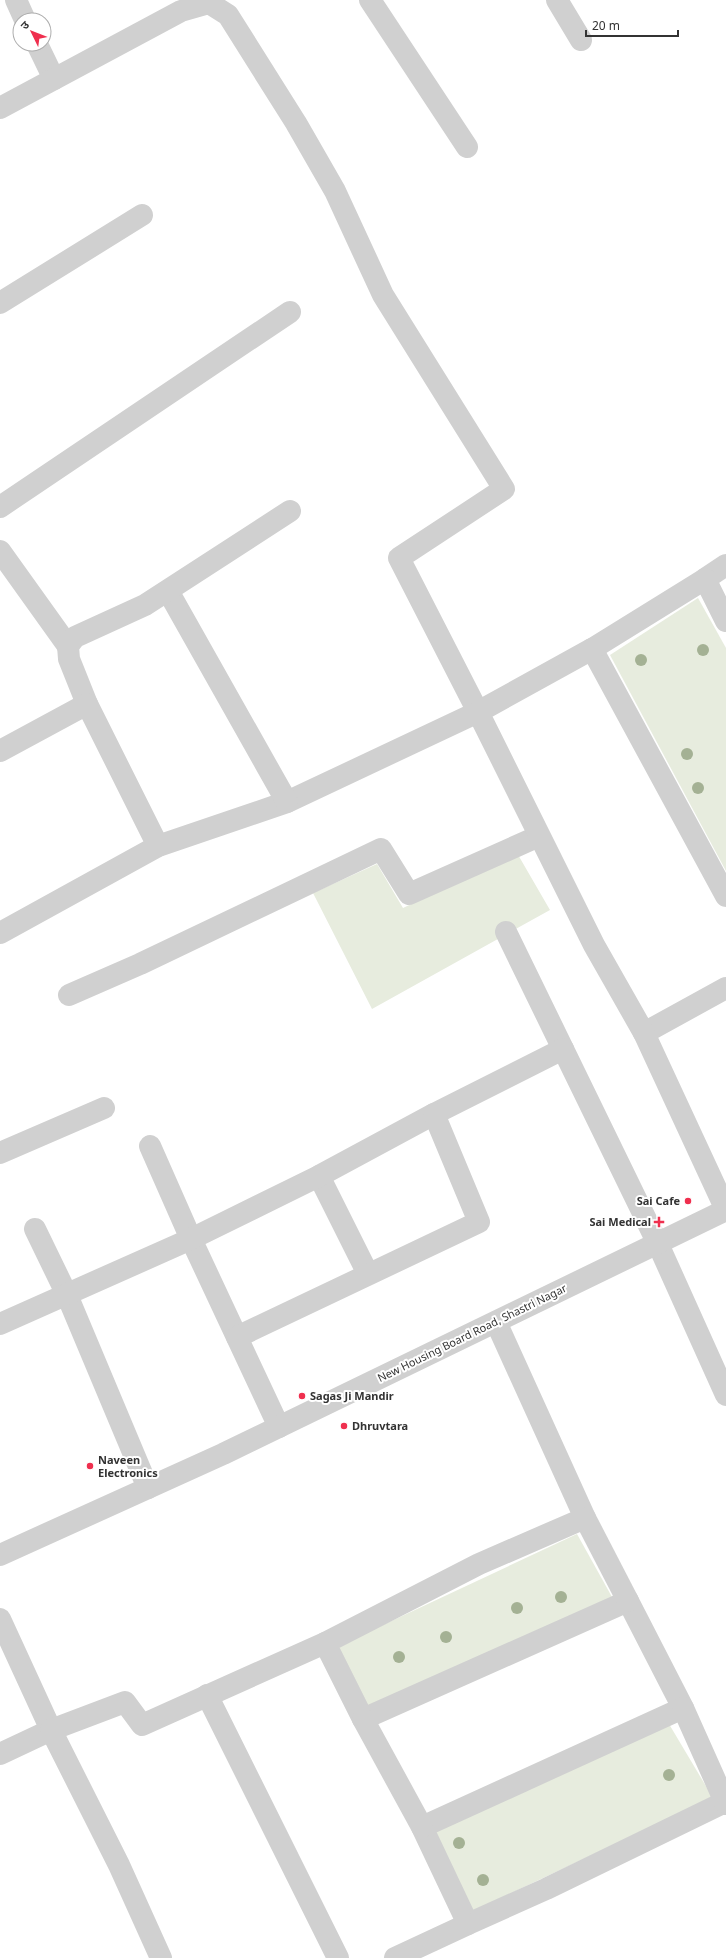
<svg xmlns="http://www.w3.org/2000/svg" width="726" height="1958" font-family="'Noto Sans','Noto Sans Devanagari',sans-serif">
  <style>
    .green { fill: #e7ecde }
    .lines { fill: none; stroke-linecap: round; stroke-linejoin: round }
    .minor { stroke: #d0d0d0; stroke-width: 22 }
    .tree { fill: #a4b194 }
    .poi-dot { fill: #ef2f4e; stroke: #fff; stroke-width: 1.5 }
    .labels { text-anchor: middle; stroke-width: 4; stroke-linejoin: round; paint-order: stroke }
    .poi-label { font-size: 11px; font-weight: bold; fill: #333; stroke: #fff; text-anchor: start }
    .street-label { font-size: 11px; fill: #333; stroke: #fff }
  </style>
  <rect width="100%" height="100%" fill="#fff"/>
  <g class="green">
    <polygon points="698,598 726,648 726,871 610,655"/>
    <polygon points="517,853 550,910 372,1009 313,893 377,864 403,908"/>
    <polygon points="577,1534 612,1597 368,1707 338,1646"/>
    <polygon points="669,1724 713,1798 473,1911 433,1832"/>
  </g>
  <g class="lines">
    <g class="minor">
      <polyline points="16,0 25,20"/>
      <polyline points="370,0 467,147"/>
      <polyline points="557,0 581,40"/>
      <polyline points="37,44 54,79"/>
      <polyline points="0,108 181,11 209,3 228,15 296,123 335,191 383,295 504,489 399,558 478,712 287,802 158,846 0,933"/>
      <polyline points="0,303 142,215"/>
      <polyline points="0,507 290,312"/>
      <polyline points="0,551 68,646"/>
      <polyline points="705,579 726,565"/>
      <polyline points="168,591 287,802"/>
      <polyline points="592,649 726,896"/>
      <polyline points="87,704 69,659 68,646 75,637 145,605 290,511"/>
      <polyline points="0,751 87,704 158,846"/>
      <polyline points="506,932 658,1244 726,1395"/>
      <polyline points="69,995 140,964 381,849 409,894 539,836"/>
      <polyline points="644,1033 726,988"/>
      <polyline points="150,1146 191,1239 279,1427"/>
      <polyline points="0,1153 104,1108"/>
      <polyline points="319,1176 368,1274"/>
      <polyline points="35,1229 67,1295 148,1488"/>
      <polyline points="496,1322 585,1518 479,1564 325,1643 363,1719 628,1601 683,1708 422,1827 468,1924 546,1889 725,1802 726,1804"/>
      <polyline points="0,1324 191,1239 319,1176 434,1114 563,1049"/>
      <polyline points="237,1337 479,1222 434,1114"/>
      <polyline points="585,1518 628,1601"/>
      <polyline points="0,1555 223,1454 726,1210 644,1033 594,945 478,712 592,649 705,579 726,621"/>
      <polyline points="0,1619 51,1730 0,1754"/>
      <polyline points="207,1695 338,1958"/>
      <polyline points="683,1708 725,1802"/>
      <polyline points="363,1719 422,1827"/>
      <polyline points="161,1958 119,1865 51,1730 125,1702 142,1725 325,1643"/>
      <polyline points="395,1958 468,1924"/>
    </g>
  </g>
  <g class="tree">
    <circle cx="703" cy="650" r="6"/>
    <circle cx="641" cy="660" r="6"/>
    <circle cx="687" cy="754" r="6"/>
    <circle cx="698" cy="788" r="6"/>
    <circle cx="561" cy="1597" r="6"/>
    <circle cx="517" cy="1608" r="6"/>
    <circle cx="446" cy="1637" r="6"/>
    <circle cx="399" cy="1657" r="6"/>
    <circle cx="669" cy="1775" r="6"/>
    <circle cx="459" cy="1843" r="6"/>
    <circle cx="483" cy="1880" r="6"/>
  </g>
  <g class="poi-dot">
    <circle cx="688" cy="1201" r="4"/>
    <path d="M657 1216h4v4h4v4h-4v4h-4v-4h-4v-4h4z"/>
    <circle cx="302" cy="1396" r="4"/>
    <circle cx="344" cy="1426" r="4"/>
    <circle cx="90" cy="1466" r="4"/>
  </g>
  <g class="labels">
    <g class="poi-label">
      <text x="680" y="1205" text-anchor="end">Sai Cafe</text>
      <text x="651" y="1226" text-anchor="end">Sai Medical</text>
      <text x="310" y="1400">Sagas Ji Mandir</text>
      <text x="352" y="1430">Dhruvtara</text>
      <text x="98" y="1464">Naveen<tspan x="98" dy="13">Electronics</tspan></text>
    </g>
    <g class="street-label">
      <text transform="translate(472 1333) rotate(-26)" y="4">New Housing Board Road, Shastri Nagar</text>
    </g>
  </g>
  <g transform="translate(32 32) rotate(313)"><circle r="19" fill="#ffffff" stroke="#adadad"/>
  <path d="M0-3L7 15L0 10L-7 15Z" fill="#ef2f4e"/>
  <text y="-6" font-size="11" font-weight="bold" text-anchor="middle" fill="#333333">उ</text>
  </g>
  <path d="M586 30v6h92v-6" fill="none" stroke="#333333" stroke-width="2"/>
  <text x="592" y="30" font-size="12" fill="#333333" stroke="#ffffff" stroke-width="3" paint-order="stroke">20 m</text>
</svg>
